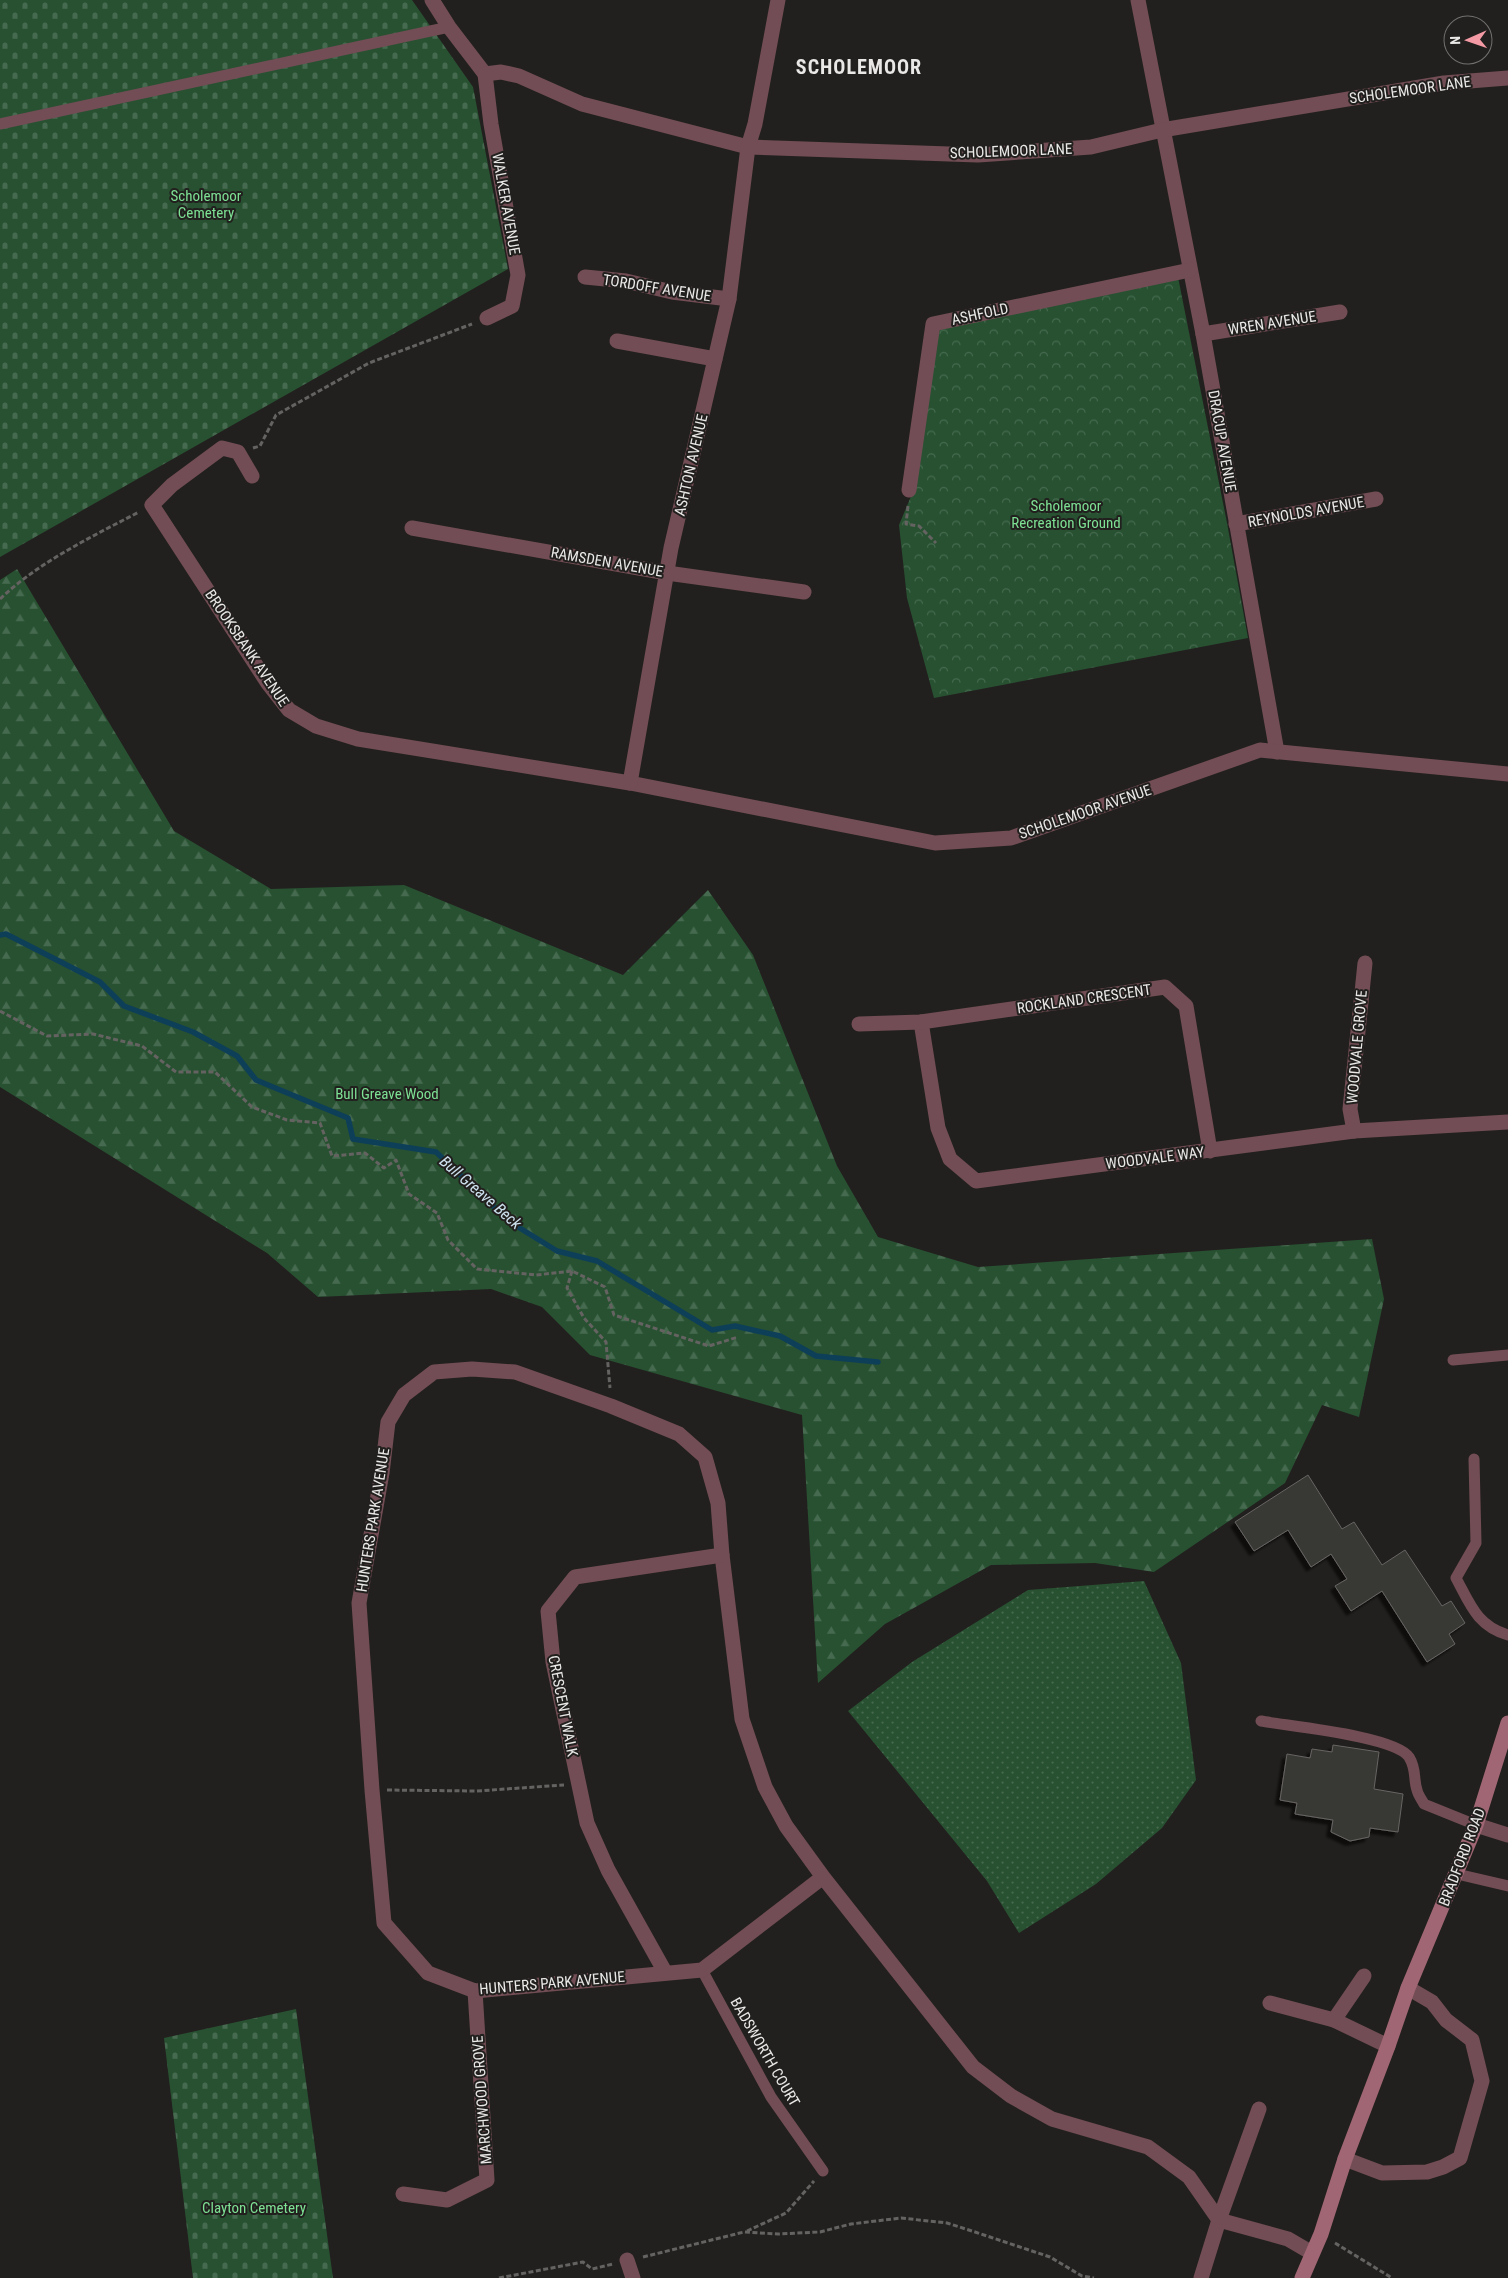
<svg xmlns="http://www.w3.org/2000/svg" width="1508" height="2278" font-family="'Roboto Condensed',sans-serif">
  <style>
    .grass { fill: url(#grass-dots) }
    .forest { fill: url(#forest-firs) }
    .cemetery { fill: url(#cemetery-stones) }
    .park { fill: url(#park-crowns) }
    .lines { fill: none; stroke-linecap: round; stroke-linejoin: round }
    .stream { stroke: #0e3f59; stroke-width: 5.5 }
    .building { fill: #383734; stroke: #676563; filter: url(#shadow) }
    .path { stroke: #656361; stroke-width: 3; stroke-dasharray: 5 2.5; stroke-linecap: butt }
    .lane { stroke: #724d55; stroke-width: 11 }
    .street { stroke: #724d55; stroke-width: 15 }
    .secondary { stroke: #a06673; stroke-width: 15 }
    .labels { text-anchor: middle; stroke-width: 4; stroke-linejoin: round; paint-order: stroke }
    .street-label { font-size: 15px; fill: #e9e8e7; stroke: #22201e }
    .park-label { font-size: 15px; fill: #7de194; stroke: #22201e }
    .water-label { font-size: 16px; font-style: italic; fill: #cde1ef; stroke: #22201e }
    .district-label { font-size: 20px; font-weight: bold; letter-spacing: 1px; fill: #e9e8e7; stroke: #22201e }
  </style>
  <defs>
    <pattern id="grass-dots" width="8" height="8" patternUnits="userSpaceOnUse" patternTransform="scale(1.25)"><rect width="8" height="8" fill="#275131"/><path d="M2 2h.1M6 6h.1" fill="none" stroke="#466a4f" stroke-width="1.8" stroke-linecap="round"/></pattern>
    <pattern id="forest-firs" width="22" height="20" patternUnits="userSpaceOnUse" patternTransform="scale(1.25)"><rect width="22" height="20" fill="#275131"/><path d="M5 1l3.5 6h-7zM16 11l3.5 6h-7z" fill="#466a4f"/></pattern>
    <pattern id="cemetery-stones" width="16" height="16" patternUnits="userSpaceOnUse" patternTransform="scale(1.25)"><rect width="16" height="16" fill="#275131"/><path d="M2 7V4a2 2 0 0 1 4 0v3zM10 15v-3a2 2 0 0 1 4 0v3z" fill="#466a4f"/></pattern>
    <pattern id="park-crowns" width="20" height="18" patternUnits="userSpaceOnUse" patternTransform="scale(1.25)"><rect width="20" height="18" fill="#275131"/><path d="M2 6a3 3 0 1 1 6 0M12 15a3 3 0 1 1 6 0" fill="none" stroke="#466a4f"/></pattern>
    <filter id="shadow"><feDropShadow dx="-4.5" dy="4.5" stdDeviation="1" flood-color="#0009"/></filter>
  </defs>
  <rect width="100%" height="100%" fill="#22201e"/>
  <polygon class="grass" points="1144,1581 1181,1663 1196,1780 1162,1828 1096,1884 1019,1933 987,1881 848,1711 912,1662 1028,1590"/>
  <polygon class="forest" points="17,569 174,831 271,889 404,885 623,975 708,890 753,955 837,1166 878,1237 978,1267 1372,1239 1384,1299 1359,1417 1322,1405 1285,1483 1154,1572 1095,1563 991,1565 885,1624 818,1683 802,1415 590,1355 542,1307 491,1289 318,1297 267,1253 0,1087 0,580"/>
  <g class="cemetery">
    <polygon points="0,0 412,0 473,87 508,269 0,557"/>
    <polygon points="296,2009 333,2278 193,2278 164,2038"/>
  </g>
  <polygon class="park" points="1178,277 1227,523 1248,638 934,698 907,598 899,525 912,494 938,326"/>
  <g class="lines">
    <polyline class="stream" points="0,935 6,934 100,982 124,1006 193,1032 237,1056 256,1080 348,1118 353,1139 436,1152 510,1222 557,1251 597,1261 712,1330 735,1326 780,1336 816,1356 878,1362"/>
  </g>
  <g class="building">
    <polygon points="1308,1475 1342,1529 1354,1522 1382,1565 1405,1550 1442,1606 1451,1601 1465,1623 1449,1634 1455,1644 1427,1662 1382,1591 1351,1611 1335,1586 1347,1579 1331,1554 1311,1567 1288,1530 1254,1551 1235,1522"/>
    <polygon points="1333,1745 1379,1752 1374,1789 1403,1794 1398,1832 1370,1828 1369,1837 1350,1841 1331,1832 1333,1820 1295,1814 1297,1803 1280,1800 1287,1754 1310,1758 1312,1749 1332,1752"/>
  </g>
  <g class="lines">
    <g class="path">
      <polyline points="253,448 260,446 276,415 303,400 369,363 472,324"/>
      <polyline points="908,506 906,524 919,526 936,543"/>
      <path d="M0 599C39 562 91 537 139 512"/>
      <polyline points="0,1011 47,1036 93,1034 142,1046 176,1072 215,1072 252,1107 287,1120 320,1123 332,1156 365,1153 384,1168 396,1160 409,1194 437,1213 448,1240 477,1269 536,1275 572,1271 605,1287 614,1315 709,1346 738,1337"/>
      <polyline points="572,1271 567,1288 584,1318 606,1342 610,1388"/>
      <polyline points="387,1790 477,1791 564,1785"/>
      <polyline points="747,2231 786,2213 814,2181"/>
      <polyline points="1335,2243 1392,2278"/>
      <polyline points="643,2257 744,2232 778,2234 820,2232 851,2224 901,2218 947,2223 972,2231 1050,2257 1082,2276 1094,2278"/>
      <polyline points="499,2278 583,2262 592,2269 613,2264"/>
    </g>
    <g class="lane">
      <polyline points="0,124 449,27"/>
      <polyline points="1453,1360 1508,1355"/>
      <path d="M1474 1459 1476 1543 1456 1578C1470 1604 1477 1626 1508 1635"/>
      <path d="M1261 1721C1288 1726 1395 1736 1409 1757 1417 1770 1413 1778 1417 1790 1418 1795 1422 1800 1424 1804L1476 1825"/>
      <polyline points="1457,1874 1508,1886"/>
      <polyline points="702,1970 771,2097 823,2171"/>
    </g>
    <g class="street">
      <polyline points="432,0 449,27 485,74"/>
      <polyline points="1138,0 1203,334 1277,752"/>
      <polyline points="485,74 501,72 519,76 582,104 748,147 978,155 1091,147 1162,130 1444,83 1508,78"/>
      <polyline points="485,74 491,124 518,275 512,306 487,318"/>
      <polyline points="585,277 626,281 672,292 729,299"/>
      <polyline points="1203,334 1340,312"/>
      <polyline points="617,341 715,359"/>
      <polyline points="252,476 238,452 222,448 172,485 152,505 267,682 289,710 316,726 358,739 630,783 935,843 1011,838 1260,750 1508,774"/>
      <polyline points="909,490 933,324 1190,270"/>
      <polyline points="1236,524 1376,499"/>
      <polyline points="412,528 667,573 804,592"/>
      <polyline points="630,783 671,548 729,299 748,147 755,124 778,0"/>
      <polyline points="921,1022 938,1128 950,1159 976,1181 1354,1131 1508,1122"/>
      <polyline points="859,1024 921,1022 1165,987 1186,1006 1210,1151"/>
      <polyline points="1354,1131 1350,1109 1365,963"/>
      <polyline points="1476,1825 1508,1835"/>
      <polyline points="823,1877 702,1970 475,1991 428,1973 384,1923 372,1790 359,1603 382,1473 388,1422 404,1395 434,1372 472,1369 515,1372 611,1406 679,1434 705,1457 718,1503 722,1555 742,1719 765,1787 786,1826 823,1877 973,2067 1011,2096 1052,2119 1148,2147 1189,2177 1219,2220 1288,2239 1312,2253"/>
      <polyline points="665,1972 608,1870 587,1823 553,1662 548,1611 575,1577 722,1555"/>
      <polyline points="1270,2003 1334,2020 1388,2046"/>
      <polyline points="1334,2020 1364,1976"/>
      <polyline points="1345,2159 1382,2173 1427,2172 1443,2167 1460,2158 1482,2081 1472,2040 1446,2020 1432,2002 1408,1988"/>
      <polyline points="403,2194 447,2200 487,2180 475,1991"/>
      <polyline points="627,2260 633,2278"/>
      <polyline points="1201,2278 1219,2220 1259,2109"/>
    </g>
    <polyline class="secondary" points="1302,2278 1321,2234 1345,2159 1388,2046 1408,1988 1476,1825 1508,1723"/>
  </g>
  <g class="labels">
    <g class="street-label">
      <text transform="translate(1410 90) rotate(-8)" y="5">SCHOLEMOOR LANE</text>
      <text transform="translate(1011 151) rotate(-2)" y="5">SCHOLEMOOR LANE</text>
      <text transform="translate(506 204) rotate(80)" y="5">WALKER AVENUE</text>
      <text transform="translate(657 288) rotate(9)" y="5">TORDOFF AVENUE</text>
      <text transform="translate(980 314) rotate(-12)" y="5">ASHFOLD</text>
      <text transform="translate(1272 323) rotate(-9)" y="5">WREN AVENUE</text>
      <text transform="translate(1222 441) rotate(80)" y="5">DRACUP AVENUE</text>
      <text transform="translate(691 465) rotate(-77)" y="5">ASHTON AVENUE</text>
      <text transform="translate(1306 512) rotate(-10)" y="5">REYNOLDS AVENUE</text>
      <text transform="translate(607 562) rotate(10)" y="5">RAMSDEN AVENUE</text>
      <text transform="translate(247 648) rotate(56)" y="5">BROOKSBANK AVENUE</text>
      <text transform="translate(1085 812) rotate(-19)" y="5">SCHOLEMOOR AVENUE</text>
      <text transform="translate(1084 999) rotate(-8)" y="5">ROCKLAND CRESCENT</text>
      <text transform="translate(1357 1047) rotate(-85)" y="5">WOODVALE GROVE</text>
      <text transform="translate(1155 1158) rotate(-7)" y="5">WOODVALE WAY</text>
      <text transform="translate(373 1520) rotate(-81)" y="5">HUNTERS PARK AVENUE</text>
      <text transform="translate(563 1706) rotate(79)" y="5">CRESCENT WALK</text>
      <text transform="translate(1462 1857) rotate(-69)" y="5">BRADFORD ROAD</text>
      <text transform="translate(552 1983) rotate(-5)" y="5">HUNTERS PARK AVENUE</text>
      <text transform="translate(765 2052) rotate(60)" y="5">BADSWORTH COURT</text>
      <text transform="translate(482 2100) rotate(-94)" y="5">MARCHWOOD GROVE</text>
    </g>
    <g class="park-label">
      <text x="206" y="201">Scholemoor<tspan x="206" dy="17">Cemetery</tspan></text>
      <text x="1066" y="511">Scholemoor<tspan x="1066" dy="17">Recreation Ground</tspan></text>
      <text x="387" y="1099">Bull Greave Wood</text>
      <text x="254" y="2213">Clayton Cemetery</text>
    </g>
    <g class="water-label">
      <text transform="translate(481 1192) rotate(41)" y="6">Bull Greave Beck</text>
    </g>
    <g class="district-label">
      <text x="859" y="74">SCHOLEMOOR</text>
    </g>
  </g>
  <g transform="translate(1468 40) rotate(268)"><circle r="24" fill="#22201e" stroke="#72706e"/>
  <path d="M0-4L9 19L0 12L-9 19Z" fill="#f49aa4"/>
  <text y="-8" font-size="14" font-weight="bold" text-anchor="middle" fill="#e9e8e7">N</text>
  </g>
</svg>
